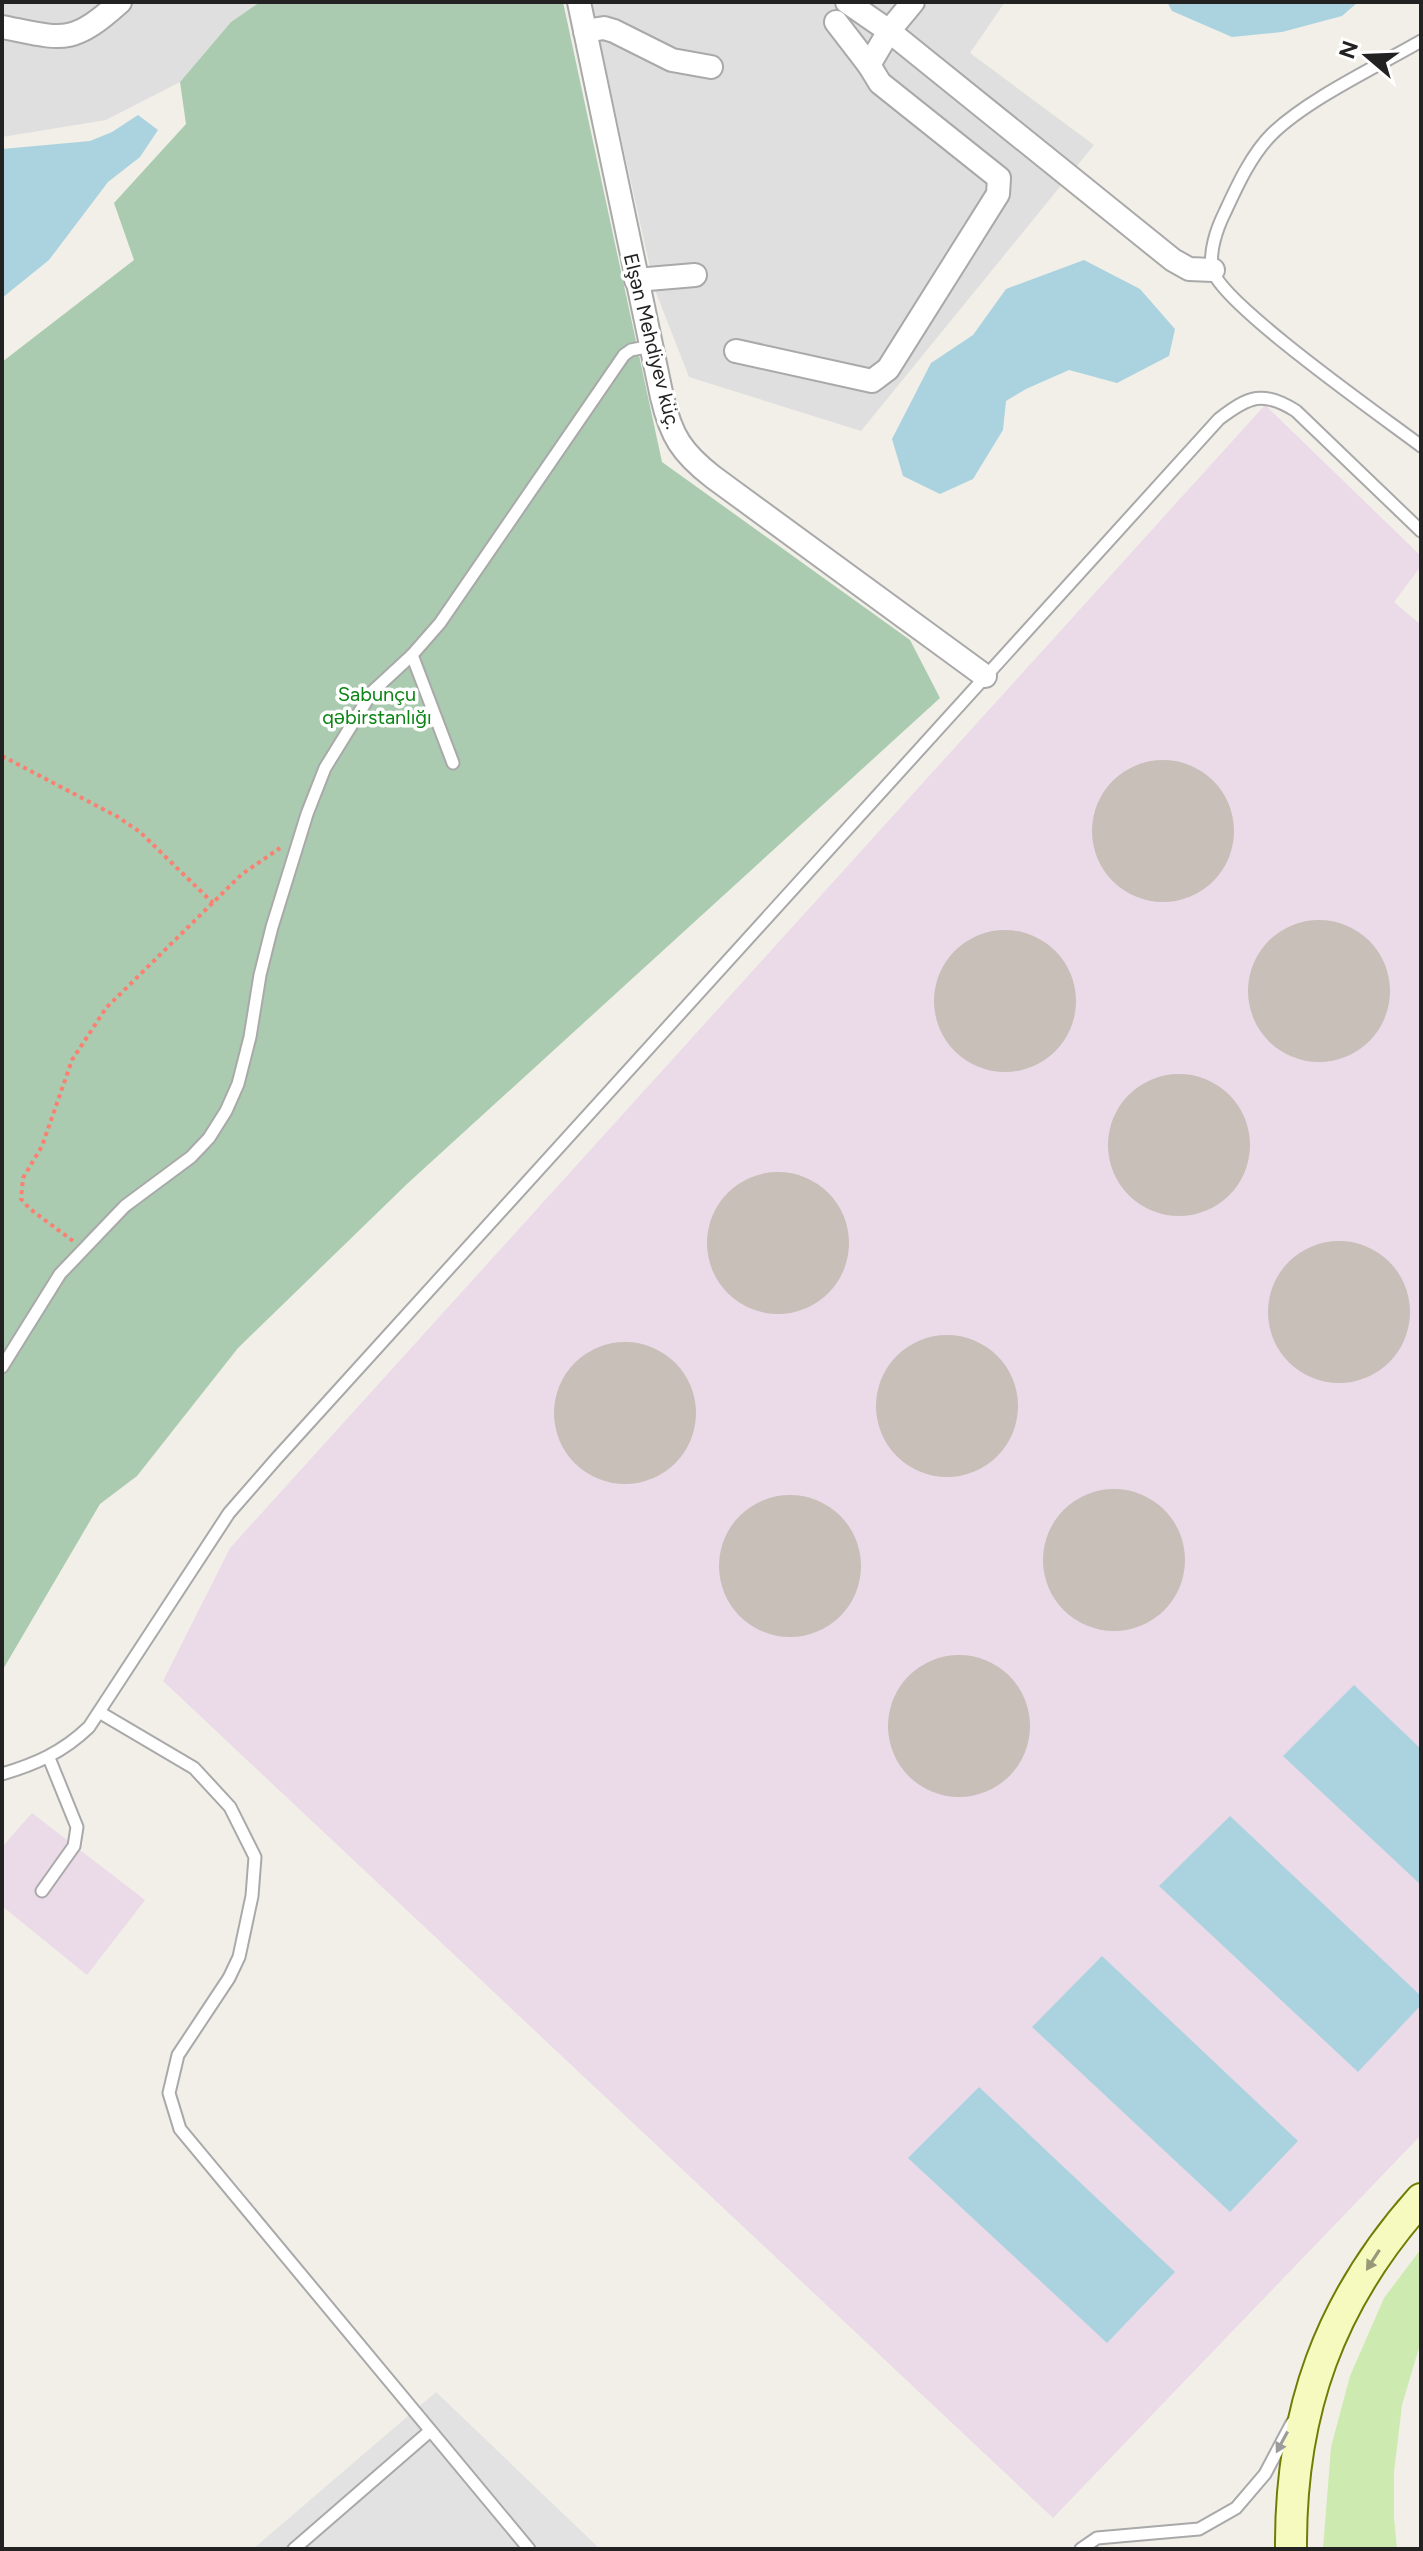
<svg xmlns="http://www.w3.org/2000/svg" width="1423" height="2551" font-family="Figtree,sans-serif">
  <style>
    .residential { fill: #e0dfdf }
    .industrial { fill: #ebdbe8 }
    .grass { fill: #cdebb0 }
    .cemetery { fill: #aacbaf }
    .parking { fill: #e2e2e2 }
    .water { fill: #aad3df }
    .building { fill: #c7bfb8 }
    .lines { fill: none; stroke-linecap: round; stroke-linejoin: round }
    .service-casing { stroke: #a9a9a9; stroke-width: 15 }
    .minor-casing { stroke: #a9a9a9; stroke-width: 26 }
    .secondary-casing { stroke: #707d05; stroke-width: 34 }
    .path { stroke: #fa8072; stroke-width: 4; stroke-dasharray: 4 4; stroke-linecap: butt }
    .service { stroke: #fff; stroke-width: 11 }
    .minor { stroke: #fff; stroke-width: 22 }
    .secondary { stroke: #f7fabf; stroke-width: 30 }
    .oneway { fill: #979978 }
    .oneway2 { fill: #9c9c9c }
    .labels { text-anchor: middle; stroke-width: 7; stroke-linejoin: round; paint-order: stroke }
    .street-label { font-size: 20px; fill: #222; stroke: #fff }
    .park-label { font-size: 20px; fill: #0c8416; stroke: #fff }
  </style>
  <rect width="100%" height="100%" fill="#f2efe9"/>
  <g class="residential">
    <polygon points="2,2 260,2 231,22 180,82 106,120 2,137"/>
    <polygon points="591,2 1005,2 970,53 1094,145 861,431 689,377 655,290"/>
  </g>
  <g class="industrial">
    <polygon points="1265,405 1421,556 1421,566 1394,602 1421,625 1421,2135 1053,2518 163,1681 230,1548"/>
    <polygon points="32,1813 145,1900 87,1975 2,1906 2,1847"/>
  </g>
  <polygon class="grass" points="1421,2249 1421,2341 1402,2405 1394,2472 1394,2517 1397,2549 1323,2549 1331,2447 1350,2376 1384,2298"/>
  <polygon class="cemetery" points="260,2 563,2 662,462 910,640 940,698 407,1184 238,1348 137,1476 100,1504 2,1671 2,362 134,260 114,203 186,124 180,82 231,22"/>
  <polygon class="parking" points="436,2392 600,2549 253,2549"/>
  <g class="water">
    <polygon points="1167,2 1358,2 1342,16 1282,32 1232,37 1172,11"/>
    <polygon points="138,115 158,130 140,157 108,182 49,260 2,298 2,149 90,141 112,132"/>
    <polygon points="1084,260 1140,289 1175,329 1169,356 1117,383 1069,370 1026,389 1006,401 1003,430 973,479 940,494 903,476 892,439 931,363 973,335 1006,289"/>
    <polygon points="1354,1685 1421,1749 1421,1885 1283,1756"/>
    <polygon points="1230,1816 1421,1996 1421,2005 1358,2072 1159,1886"/>
    <polygon points="1102,1956 1298,2141 1230,2212 1032,2027"/>
    <polygon points="979,2087 1175,2272 1107,2343 908,2158"/>
  </g>
  <g class="building">
    <circle cx="1163" cy="831" r="71"/>
    <circle cx="1319" cy="991" r="71"/>
    <circle cx="1005" cy="1001" r="71"/>
    <circle cx="1179" cy="1145" r="71"/>
    <circle cx="778" cy="1243" r="71"/>
    <circle cx="1339" cy="1312" r="71"/>
    <circle cx="947" cy="1406" r="71"/>
    <circle cx="625" cy="1413" r="71"/>
    <circle cx="1114" cy="1560" r="71"/>
    <circle cx="790" cy="1566" r="71"/>
    <circle cx="959" cy="1726" r="71"/>
  </g>
  <g class="lines">
    <g class="service-casing">
      <g id="service">
        <path d="M1421 41C1376 67 1308 99 1272 134 1251 155 1237 186 1225 212 1217 228 1208 253 1213 271 1223 305 1384 418 1421 446"/>
        <polyline points="412,655 453,763"/>
        <polyline points="2,1367 60,1274 125,1206 191,1157 209,1138 226,1111 238,1084 250,1037 260,975 272,927 307,814 325,768 372,692 412,655 440,623 624,355 631,350 651,346"/>
        <polyline points="99,1712 194,1768 230,1807 255,1857 252,1896 239,1957 229,1978 178,2055 169,2093 180,2129 529,2549"/>
        <path d="M2 1774C36 1764 63 1752 89 1727L229 1513 277 1458 1219 419C1249 396 1263 390 1296 411L1421 531"/>
        <polyline points="42,1891 74,1846 77,1827 49,1758"/>
        <polyline points="294,2549 430,2431"/>
        <polyline points="1081,2549 1097,2538 1199,2529 1236,2508 1265,2474 1292,2423"/>
      </g>
    </g>
    <g class="minor-casing">
      <g id="minor">
        <path d="M579 2 662 397C671 436 682 453 713 477L985 676"/>
        <polyline points="847,2 889,31 1173,260 1189,269 1213,270"/>
        <polyline points="836,22 869,65"/>
        <path d="M2 27C63 39 71 46 120 2"/>
        <polyline points="585,31 604,28 614,31 672,60 711,67"/>
        <polyline points="636,280 695,275"/>
        <polyline points="736,351 872,381 888,369 998,194 999,178 880,83 869,65 889,31 913,2"/>
      </g>
    </g>
    <g class="secondary-casing">
      <path id="secondary" d="M1291 2549C1290 2412 1329 2302 1421 2199"/>
    </g>
    <g class="path">
      <polyline points="2,756 118,817 140,832 213,903"/>
      <polyline points="73,1241 30,1209 21,1199 23,1178 42,1146 72,1060 106,1008 242,874 280,848"/>
    </g>
    <use href="#service" class="service"/>
    <use href="#minor" class="minor"/>
    <use href="#secondary" class="secondary"/>
  </g>
  <defs><path id="oneway-solid" d="M-6-.8H1V-3.2L6.5 0L1 3.2V.8H-6Z" transform="scale(2)"/></defs>
  <use class="oneway" href="#oneway-solid" transform="translate(1373 2260) rotate(123)"/>
  <use class="oneway2" href="#oneway-solid" transform="translate(1282 2442) rotate(118)"/>
  <g class="labels">
    <g class="street-label">
      <text transform="translate(652 341) rotate(76)" y="7">Elşən Mehdiyev küç.</text>
    </g>
    <g class="park-label">
      <text x="377" y="701">Sabunçu<tspan x="377" dy="23">qəbirstanlığı</tspan></text>
    </g>
  </g>
  <rect width="1423" height="2551" fill="none" stroke="#222222" stroke-width="8"/>
  <g transform="translate(1367 56) rotate(289)" stroke="#ffffff" stroke-width="6" paint-order="stroke">
  <path d="M0-6L14 30L0 20L-14 30Z" fill="#222222"/>
  <text y="-12" font-size="22" font-weight="bold" text-anchor="middle" fill="#222222">N</text>
  </g>
</svg>
